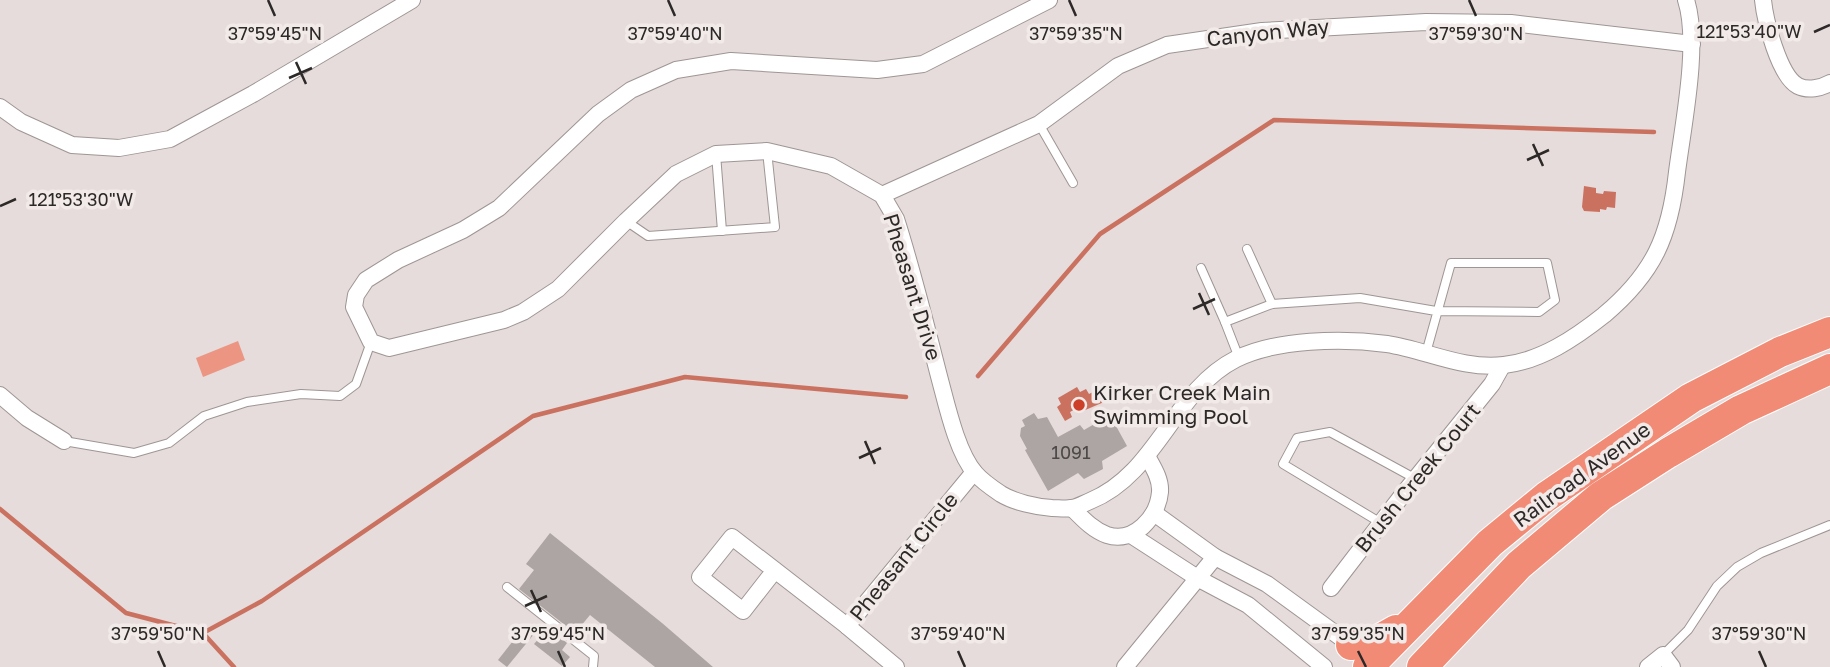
<svg xmlns="http://www.w3.org/2000/svg" width="1830" height="667" font-family="'Golos Text',sans-serif">
  <style>
    .green { fill: #ec9583 }
    .water { fill: #ca7160 }
    .lines { fill: none; stroke-linecap: round; stroke-linejoin: round }
    .stream { stroke: #ca7160; stroke-width: 4.5 }
    .building { fill: #ada5a3 }
    .lane-casing { stroke: #9e9694; stroke-width: 10 }
    .street-casing { stroke: #9e9694; stroke-width: 18 }
    .highway-casing { stroke: #fff; stroke-width: 32 }
    .lane { stroke: #fff; stroke-width: 8 }
    .street { stroke: #fff; stroke-width: 16 }
    .highway { stroke: #f18b76; stroke-width: 30 }
    .ticks { fill: none; stroke: #2c2928; stroke-width: 2.5 }
    .poi-dot { fill: #cc4029; stroke: #f2eae8; stroke-width: 2.5 }
    .labels { text-anchor: middle; stroke-width: 7; stroke-linejoin: round; paint-order: stroke }
    .number-label { font-size: 18px; fill: #4c4847 }
    .street-label { font-size: 21px; fill: #2c2928; stroke: #f2eae8 }
    .poi-label { font-size: 21px; fill: #2c2928; stroke: #f2eae8; text-anchor: start }
    .ticks-label { font-size: 18px; text-anchor: middle; fill: #2c2928; stroke: #f2eae8; stroke-width: 7; stroke-linejoin: round; paint-order: stroke }
  </style>
  <rect width="100%" height="100%" fill="#e5dcdb"/>
  <polygon class="green" points="238,341 245,360 203,377 196,358"/>
  <g class="water">
    <polygon points="1584,186 1596,188 1596,193 1603,194 1604,191 1616,192 1615,208 1607,207 1606,210 1600,209 1600,212 1584,211 1582,207"/>
    <polygon points="1077,387 1080,392 1086,389 1089,394 1097,390 1104,402 1083,411 1079,407 1070,412 1072,417 1065,421 1057,407 1061,404 1058,398"/>
  </g>
  <g class="lines">
    <g class="stream">
      <polyline points="978,376 1100,234 1274,120 1654,132"/>
      <polyline points="0,509 126,613 203,633 262,601 533,416 685,377 906,397"/>
      <polyline points="203,633 234,667"/>
    </g>
  </g>
  <g class="building">
    <polygon points="1034,413 1038,419 1047,417 1058,437 1080,425 1084,430 1110,415 1127,446 1102,461 1103,469 1084,479 1078,473 1048,491 1025,450 1027,449 1020,436 1021,428 1025,426 1022,420"/>
    <polygon points="550,533 662,623 713,667 655,667 590,615 575,633 519,589 534,570 526,564"/>
    <polygon points="524,627 534,634 507,667 498,660"/>
    <polygon points="548,628 567,643 562,650 570,657 562,666 534,644"/>
  </g>
  <g class="lines">
    <g class="lane-casing">
      <g id="lane">
        <polyline points="1039,124 1073,183"/>
        <polyline points="716,154 722,231"/>
        <polyline points="626,221 648,236 775,227 767,151"/>
        <polyline points="1247,249 1272,304"/>
        <polyline points="1201,268 1225,322"/>
        <polyline points="1239,358 1225,322 1272,304 1360,298 1436,311 1539,312 1555,300 1547,263 1451,263 1426,353"/>
        <polyline points="64,441 134,453 169,443 204,416 247,402 301,394 340,396 356,384 371,342"/>
        <polyline points="1381,523 1283,464 1297,438 1330,432 1416,479"/>
        <polyline points="507,587 594,656 593,667"/>
        <polyline points="1663,655 1688,630 1717,586 1737,567 1761,553 1830,525"/>
      </g>
    </g>
    <g class="street-casing">
      <g id="street">
        <path d="M1049 0 923 64 877 70 731 61 676 70 631 90 598 114 499 208 463 230 398 260 366 280 356 295 354 307 371 342 389 348 504 320 523 312 558 289 626 221 676 174 716 154 767 151 831 166 882 195 896 219C913 272 926 326 940 380 947 406 957 452 975 473 981 480 992 488 1001 494 1014 502 1036 507 1052 508 1058 508 1066 509 1072 508 1078 507 1085 503 1090 501 1157 474 1173 391 1236 359 1276 339 1343 338 1387 344 1426 350 1463 370 1504 365 1541 361 1575 338 1604 315 1654 273 1670 236 1677 172 1683 125 1700 43 1686 0"/>
        <path d="M1763 0C1765 20 1779 76 1798 86 1808 91 1821 88 1830 83"/>
        <polyline points="0,107 21,122 72,145 119,148 170,139 253,94 412,0"/>
        <polyline points="882,195 1039,124 1118,66 1167,45 1262,31 1426,22 1511,23 1692,44"/>
        <polyline points="0,395 27,418 64,441"/>
        <path d="M1072 508C1083 519 1093 530 1107 535 1134 544 1158 517 1160 492 1161 479 1153 467 1147 456"/>
        <polyline points="1154,513 1215,557 1267,584 1351,645 1354,652"/>
        <polyline points="1131,535 1199,579 1248,605 1324,667"/>
        <polyline points="775,570 743,611 700,577 732,537 847,626 896,667"/>
        <polyline points="1331,588 1404,493 1492,384 1502,366"/>
        <polyline points="847,626 974,472"/>
        <polyline points="1125,667 1215,557"/>
        <polyline points="1648,667 1663,655 1672,667"/>
      </g>
    </g>
    <g class="highway-casing">
      <g id="highway">
        <polyline points="1351,645 1373,643 1396,630"/>
        <polyline points="1368,667 1490,543 1546,497 1691,398 1780,352 1830,332"/>
        <polyline points="1422,667 1519,565 1601,496 1668,453 1741,410 1830,369"/>
      </g>
    </g>
    <use href="#lane" class="lane"/>
    <use href="#street" class="street"/>
    <use href="#highway" class="highway"/>
  </g>
  <path class="ticks" d="M268 0 275 16M668 0 675 16M1069 0 1076 16M1469 0 1476 16M1814 32 1830 25M296 62 306 84M289 78 312 68M1533 144 1543 166M1527 160 1549 150M0 206 16 199M1199 293 1209 315M1193 309 1215 299M865 441 875 464M859 458 881 448M531 590 541 612M525 606 547 596M158 651 165 667M558 651 565 667M958 651 965 667M1358 651 1366 667M1759 651 1766 667"/>
  <circle class="poi-dot" cx="1079" cy="405" r="7"/>
  <g class="labels">
    <g class="number-label">
      <text x="1071" y="459">1091</text>
    </g>
    <g class="street-label">
      <text transform="translate(1268 33) rotate(-6)" y="7">Canyon Way</text>
      <text transform="translate(912 287) rotate(73)" y="7">Pheasant Drive</text>
      <text transform="translate(1582 475) rotate(-36)" y="7">Railroad Avenue</text>
      <text transform="translate(1418 478) rotate(-51)" y="7">Brush Creek Court</text>
      <text transform="translate(904 557) rotate(-51)" y="7">Pheasant Circle</text>
    </g>
    <g class="poi-label">
      <text x="1093" y="400">Kirker Creek Main<tspan x="1093" dy="24">Swimming Pool</tspan></text>
    </g>
  </g>
  <g class="ticks-label">
    <text x="1749" y="38">121°53'40"W</text>
    <text x="275" y="40">37°59'45"N</text>
    <text x="675" y="40">37°59'40"N</text>
    <text x="1076" y="40">37°59'35"N</text>
    <text x="1476" y="40">37°59'30"N</text>
    <text x="81" y="206">121°53'30"W</text>
    <text x="158" y="640">37°59'50"N</text>
    <text x="558" y="640">37°59'45"N</text>
    <text x="958" y="640">37°59'40"N</text>
    <text x="1358" y="640">37°59'35"N</text>
    <text x="1759" y="640">37°59'30"N</text>
  </g>
</svg>
